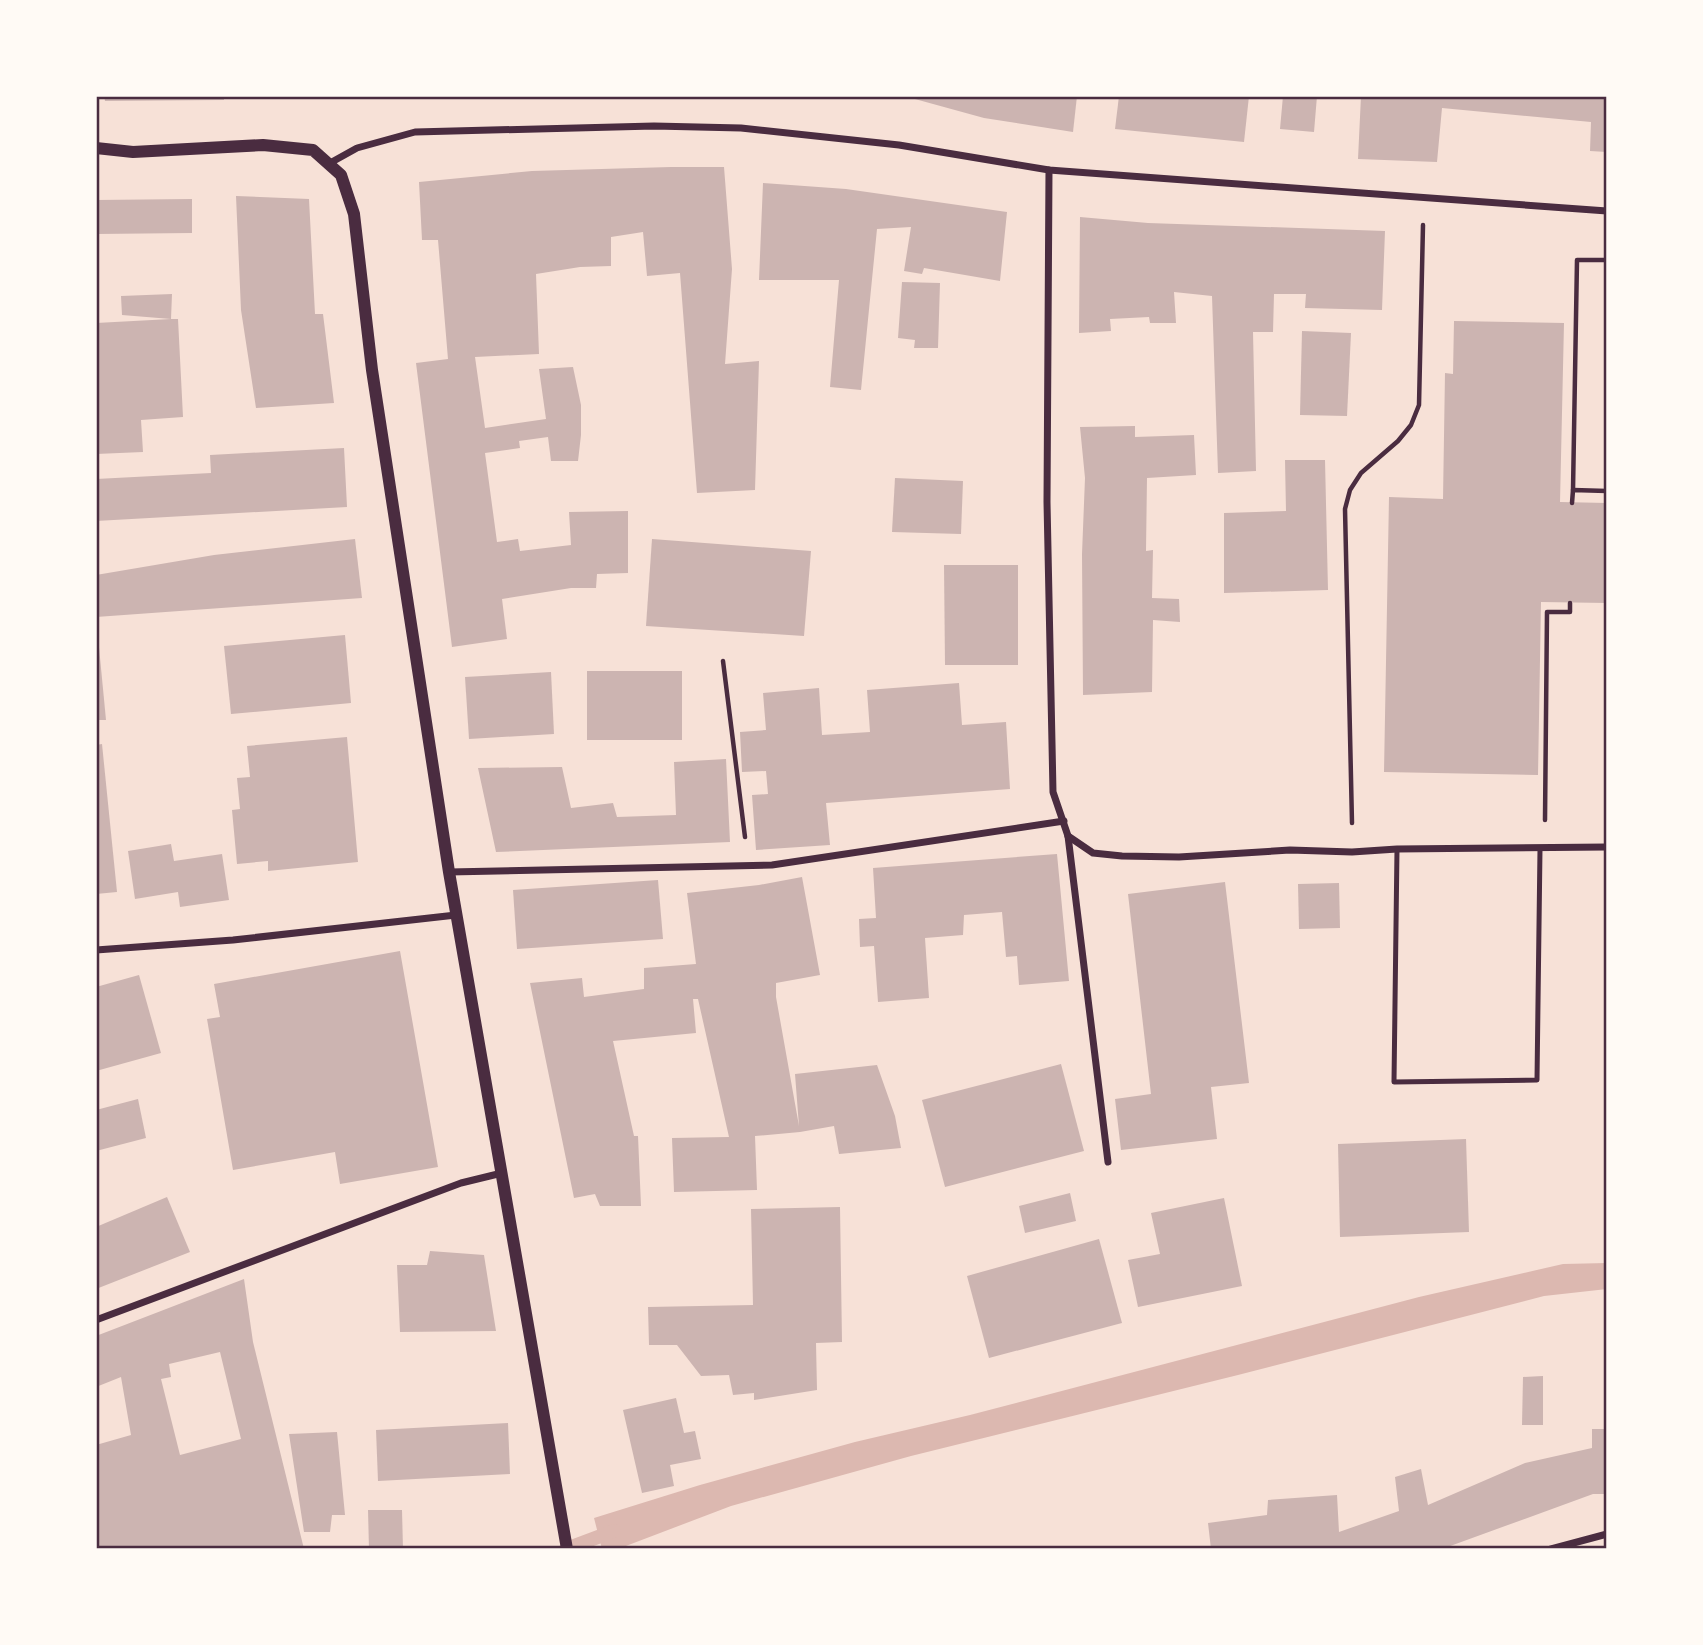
<svg xmlns="http://www.w3.org/2000/svg" width="1703" height="1645" font-family="'Fira Sans',sans-serif">
  <style>
    .water { fill: #dcb8b0 }
    .lines { fill: none; stroke-linecap: round; stroke-linejoin: round }
    .stream { stroke: #dcb8b0; stroke-width: 14 }
    .building { fill: #ccb4b1; fill-rule: evenodd }
    .path { stroke: #4a2c40; stroke-width: 4.5 }
    .service { stroke: #4a2c40; stroke-width: 5 }
    .minor { stroke: #4a2c40; stroke-width: 7 }
    .tertiary { stroke: #4a2c40; stroke-width: 12 }
    .neatline { fill: none; stroke: #4a2c40; stroke-width: 2.5 }
  </style>
  <rect width="100%" height="100%" fill="#f7e1d7"/>
  <polygon class="water" points="1607,1263 1607,1289 1544,1296 1238,1375 911,1456 731,1506 618,1549 602,1549 594,1518 700,1485 855,1442 970,1415 1419,1297 1563,1264"/>
  <g class="lines">
    <polyline class="stream" points="566,1549 614,1531"/>
  </g>
  <g class="building">
    <polygon points="104,96 224,96 224,100 105,101"/>
    <polygon points="904,96 1077,96 1073,132 984,118"/>
    <polygon points="1119,96 1249,96 1244,142 1115,129"/>
    <polygon points="1283,96 1317,96 1314,132 1280,129"/>
    <polygon points="1361,96 1607,96 1607,152 1590,151 1591,122 1442,108 1437,162 1358,159"/>
    <polygon points="671,167 724,167 732,269 725,364 759,361 755,490 697,493 680,273 647,276 643,232 611,237 611,266 580,267 536,274 539,354 475,357 485,428 546,419 539,369 573,367 581,405 581,435 578,461 551,461 548,437 519,441 520,448 485,453 497,542 518,539 520,551 571,545 569,512 628,511 628,573 597,574 596,588 571,588 502,599 507,639 452,647 416,363 448,359 438,240 422,240 419,182 532,171"/>
    <polygon points="763,183 846,189 1007,212 1000,281 924,268 922,274 904,271 911,227 877,229 861,390 830,387 839,280 759,280"/>
    <polygon points="236,196 309,199 315,314 323,314 334,403 256,408 241,310"/>
    <polygon points="192,199 192,233 96,234 96,200"/>
    <polygon points="1080,217 1148,223 1385,231 1382,310 1305,308 1306,294 1274,294 1273,332 1253,332 1256,471 1218,473 1212,296 1174,292 1176,323 1150,323 1149,317 1110,319 1111,331 1079,333"/>
    <polygon points="902,282 940,283 938,348 914,348 915,340 898,338"/>
    <polygon points="172,294 171,319 178,319 183,417 141,420 143,452 96,454 96,323 171,319 122,315 121,296"/>
    <polygon points="1454,321 1564,323 1560,502 1607,503 1607,603 1541,602 1538,775 1384,772 1389,497 1443,499 1445,373 1453,374"/>
    <polygon points="1302,331 1351,333 1347,416 1300,415"/>
    <polygon points="1135,426 1135,437 1194,435 1196,475 1147,478 1146,551 1153,550 1152,598 1179,599 1180,622 1153,620 1152,692 1083,695 1082,554 1085,478 1080,427"/>
    <polygon points="344,448 347,507 96,521 96,479 211,473 210,455"/>
    <polygon points="1285,460 1325,460 1328,590 1224,593 1224,513 1286,511"/>
    <polygon points="895,478 963,481 961,534 892,532"/>
    <polygon points="355,539 362,598 96,617 96,575 214,555"/>
    <polygon points="652,539 811,551 804,636 646,626"/>
    <polygon points="944,565 1018,565 1018,665 945,665"/>
    <polygon points="345,635 351,703 231,714 224,646"/>
    <polygon points="96,637 98,637 106,720 96,720"/>
    <rect x="587" y="671" width="95" height="69"/>
    <polygon points="551,672 554,734 469,739 465,677"/>
    <polygon points="959,683 962,725 1006,722 1010,789 826,803 830,845 756,850 752,795 768,794 766,771 742,772 740,732 766,730 763,693 819,688 822,735 870,732 867,690"/>
    <polygon points="347,737 358,862 268,871 268,861 237,864 232,810 240,809 237,778 250,777 247,746"/>
    <polygon points="102,744 117,892 96,894 96,745"/>
    <polygon points="726,759 730,842 496,852 478,768 562,767 571,808 613,803 617,817 676,815 674,762"/>
    <polygon points="171,844 174,861 222,854 229,900 180,907 178,892 135,899 128,851"/>
    <polygon points="1057,854 1069,981 1019,985 1017,956 1006,957 1002,912 964,915 963,935 925,938 929,998 878,1002 874,946 860,947 859,919 876,918 873,868"/>
    <polygon points="802,877 820,975 776,983 776,997 799,1126 795,1074 877,1065 895,1116 901,1148 839,1154 834,1126 800,1132 755,1136 757,1190 674,1192 672,1138 729,1137 698,999 693,999 696,1033 613,1041 634,1136 638,1136 641,1206 600,1206 595,1194 574,1198 530,983 582,978 584,997 644,989 644,968 696,964 687,893 759,885"/>
    <polygon points="658,880 663,939 517,949 513,890"/>
    <polygon points="1225,882 1249,1083 1211,1087 1217,1139 1121,1150 1115,1099 1151,1094 1128,894"/>
    <polygon points="1339,883 1340,928 1299,929 1298,884"/>
    <polygon points="400,951 438,1167 340,1184 335,1152 233,1170 207,1019 220,1017 214,984"/>
    <polygon points="139,975 161,1053 96,1071 96,987"/>
    <polygon points="1061,1064 1084,1151 945,1187 922,1100"/>
    <polygon points="138,1099 146,1138 96,1151 96,1110"/>
    <polygon points="1466,1139 1469,1232 1340,1237 1338,1144"/>
    <polygon points="1070,1193 1076,1221 1025,1233 1019,1206"/>
    <polygon points="167,1197 190,1252 96,1289 96,1227"/>
    <polygon points="1224,1198 1242,1286 1138,1307 1128,1260 1160,1254 1151,1213"/>
    <polygon points="840,1207 842,1342 816,1343 817,1390 754,1400 754,1393 733,1395 729,1375 701,1376 677,1345 649,1345 648,1307 753,1305 751,1209"/>
    <polygon points="1099,1239 1122,1323 989,1358 967,1276"/>
    <polygon points="430,1251 484,1255 496,1331 400,1332 397,1265 427,1265"/>
    <path d="M244 1279 253 1342 304 1549H96V1445L131 1435 121 1377 96 1387V1336ZM220 1352 241 1439 180 1455 161 1379 171 1377 169 1364Z"/>
    <polygon points="1543,1376 1543,1425 1522,1425 1523,1377"/>
    <polygon points="676,1398 684,1433 695,1431 701,1459 670,1465 674,1486 642,1493 623,1410"/>
    <polygon points="508,1423 510,1474 378,1481 376,1430"/>
    <polygon points="1592,1429 1607,1429 1607,1494 1593,1494 1442,1549 1211,1549 1208,1523 1267,1515 1268,1500 1337,1495 1339,1532 1399,1511 1395,1477 1421,1469 1428,1505 1525,1463 1592,1448"/>
    <polygon points="337,1432 345,1515 332,1515 330,1532 304,1532 289,1434"/>
    <polygon points="368,1510 402,1510 403,1549 369,1549"/>
  </g>
  <g class="lines">
    <g class="path">
      <polyline points="1573,490 1577,260 1607,260"/>
      <polyline points="1572,503 1573,490 1607,491"/>
      <polyline points="723,661 745,837"/>
      <polyline points="1545,820 1547,612 1570,612 1570,603"/>
      <polyline points="1352,823 1345,509 1350,490 1361,473 1398,441 1411,425 1419,405 1423,225"/>
    </g>
    <polyline class="service" points="1397,849 1394,1082 1537,1080 1540,849"/>
    <g class="minor">
      <polyline points="330,163 357,148 415,132 654,126 741,128 899,145 1049,170 1607,211"/>
      <polyline points="1049,170 1047,502 1053,792 1068,836 1108,1162"/>
      <polyline points="1068,836 1093,853 1122,856 1179,857 1290,850 1352,852 1397,849 1607,847"/>
      <polyline points="449,872 772,865 1064,821"/>
      <polyline points="96,950 233,940 456,915"/>
      <polyline points="96,1320 461,1183 502,1173"/>
      <polyline points="1551,1549 1607,1534"/>
    </g>
    <polyline class="tertiary" points="96,148 133,152 263,145 313,150 341,175 354,214 372,370 449,872 567,1549"/>
  </g>
  <rect width="1703" height="1645" fill="none" stroke="#fffaf5" stroke-width="196"/>
  <rect x="98" y="98" width="1507" height="1449" class="neatline"/>
</svg>
